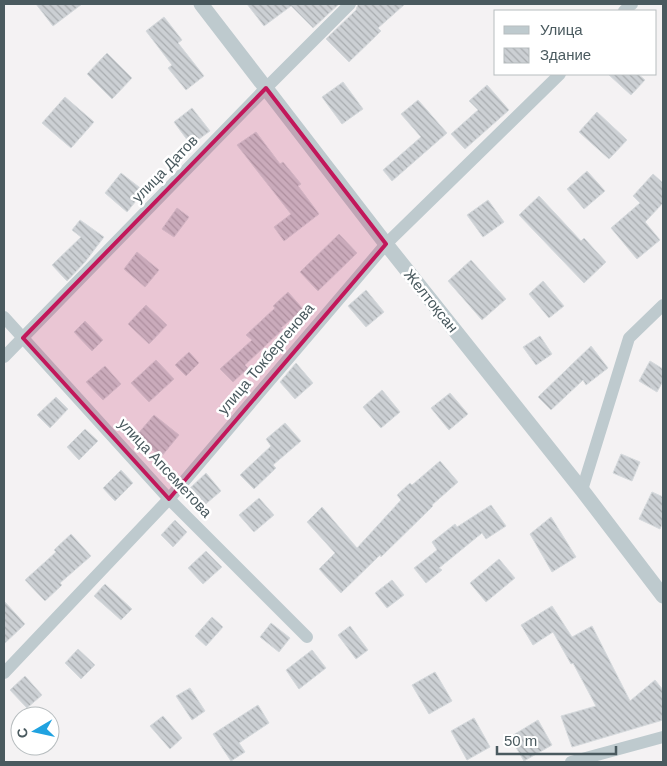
<svg xmlns="http://www.w3.org/2000/svg" width="667" height="766" font-family="Arial,sans-serif">
  <style>
    .building { fill: url(#building-back-hatch); stroke: #d6dadd }
    .lines { fill: none; stroke-linecap: round; stroke-linejoin: round }
    .minor { stroke: #becace; stroke-width: 12 }
    .tertiary { stroke: #becace; stroke-width: 15 }
    .marked { fill: #c2185b; fill-opacity: 0.2; stroke: #c2185b; stroke-width: 4; stroke-linejoin: round }
    .labels { text-anchor: middle; stroke-width: 5; stroke-linejoin: round; paint-order: stroke }
    .street-label { font-size: 15px; fill: #4a5a5f; stroke: #fff }
  </style>
  <defs>
    <pattern id="building-back-hatch" width="6" height="6" patternUnits="userSpaceOnUse" patternTransform="scale(1.25)"><rect width="6" height="6" fill="#ccd0d4"/><path d="M-1 5l2 2M0 0l6 6M5-1l2 2" fill="none" stroke="#a8acaf"/></pattern>
  </defs>
  <rect width="100%" height="100%" fill="#f4f2f3"/>
  <g class="building">
    <polygon points="36,4 82,4 53,26"/>
    <polygon points="247,4 339,4 313,28 291,6 264,26"/>
    <polygon points="358,4 405,4 378,28 381,31 349,62 326,39 356,10"/>
    <polygon points="164,17 182,40 178,43 204,76 186,90 168,68 172,65 146,31"/>
    <polygon points="107,53 132,78 112,99 87,74"/>
    <polygon points="608,74 638,74 645,80 631,95"/>
    <polygon points="343,82 363,109 342,124 322,97"/>
    <polygon points="487,85 509,110 465,149 451,134 478,110 469,101"/>
    <polygon points="65,97 94,122 71,148 42,123"/>
    <polygon points="418,100 447,133 392,181 383,170 421,137 401,114"/>
    <polygon points="192,108 210,131 191,145 174,122"/>
    <polygon points="597,112 627,140 609,159 579,132"/>
    <polygon points="256,132 280,164 283,162 301,184 298,186 319,214 284,241 274,227 291,214 237,145"/>
    <polygon points="587,171 605,191 584,209 567,189"/>
    <polygon points="121,173 144,191 127,212 105,193"/>
    <polygon points="653,174 663,183 663,203 645,222 660,240 637,259 611,228 640,203 633,196"/>
    <polygon points="539,196 581,241 584,238 606,262 584,283 519,215"/>
    <polygon points="488,200 504,222 483,237 467,215"/>
    <polygon points="177,208 189,217 174,237 162,229"/>
    <polygon points="80,220 104,237 85,262 67,281 52,265 81,237 72,230"/>
    <polygon points="339,234 357,253 318,291 300,272"/>
    <polygon points="137,252 159,270 145,287 124,269"/>
    <polygon points="471,260 506,299 482,320 448,281"/>
    <polygon points="543,281 564,306 549,318 529,294"/>
    <polygon points="366,290 384,312 366,327 348,306"/>
    <polygon points="288,292 303,309 281,328 283,329 245,365 248,368 233,382 220,369 252,340 246,335 275,308 273,306"/>
    <polygon points="146,305 167,325 149,344 128,324"/>
    <polygon points="85,321 103,340 92,351 74,332"/>
    <polygon points="540,336 552,354 536,365 523,347"/>
    <polygon points="591,346 608,368 586,385 583,380 551,410 538,397"/>
    <polygon points="189,352 199,363 186,376 175,365"/>
    <polygon points="156,360 174,379 149,402 131,383"/>
    <polygon points="650,361 663,369 663,381 657,392 639,381"/>
    <polygon points="296,363 313,383 295,399 280,382"/>
    <polygon points="105,366 121,384 103,400 86,382"/>
    <polygon points="382,390 400,412 381,428 363,407"/>
    <polygon points="450,393 468,414 449,430 431,408"/>
    <polygon points="56,397 68,409 50,428 37,415"/>
    <polygon points="154,415 179,435 161,457 136,436"/>
    <polygon points="285,423 301,441 273,465 276,468 254,489 240,475 271,446 266,439"/>
    <polygon points="85,429 98,441 79,460 67,447"/>
    <polygon points="621,454 640,462 632,481 613,473"/>
    <polygon points="440,461 458,482 432,505 433,506 381,557 380,555 341,593 319,569 335,553 307,522 322,507 357,548 401,500 397,495 410,483 412,485"/>
    <polygon points="121,470 133,483 115,501 103,488"/>
    <polygon points="206,473 221,491 201,508 187,491"/>
    <polygon points="652,492 663,497 663,522 660,529 639,519"/>
    <polygon points="259,498 274,515 254,532 239,515"/>
    <polygon points="491,505 506,526 486,539 482,533 439,568 442,570 426,583 414,568 437,550 432,542 455,524 457,527"/>
    <polygon points="551,517 576,557 552,572 530,534"/>
    <polygon points="175,520 187,532 173,547 161,535"/>
    <polygon points="71,534 91,556 60,583 62,585 45,601 25,580 56,552 54,550"/>
    <polygon points="206,551 222,567 203,584 188,568"/>
    <polygon points="499,559 515,578 486,602 470,583"/>
    <polygon points="392,580 404,595 387,608 375,593"/>
    <polygon points="105,584 132,609 121,620 94,596"/>
    <polygon points="4,601 25,624 4,644"/>
    <polygon points="552,606 572,637 592,626 630,701 655,680 663,690 663,720 572,747 561,716 596,706 573,663 571,664 553,632 533,645 521,625"/>
    <polygon points="212,617 223,627 206,646 195,636"/>
    <polygon points="271,623 290,638 279,652 260,637"/>
    <polygon points="350,626 368,650 356,659 338,635"/>
    <polygon points="78,649 95,665 81,679 65,663"/>
    <polygon points="312,650 326,668 299,689 286,670"/>
    <polygon points="435,672 452,701 429,714 412,685"/>
    <polygon points="25,676 42,695 27,708 10,690"/>
    <polygon points="190,688 205,711 192,720 176,696"/>
    <polygon points="258,705 269,723 239,743 245,752 231,761 213,734"/>
    <polygon points="163,716 182,738 170,749 150,726"/>
    <polygon points="474,718 490,747 467,760 451,731"/>
    <polygon points="538,720 552,745 524,761 510,737"/>
  </g>
  <g class="lines">
    <g class="minor">
      <polyline points="624,11 632,4"/>
      <polyline points="4,317 169,499 307,637"/>
      <polyline points="4,357 266,88 350,4"/>
      <polyline points="582,490 629,338 663,305"/>
      <polyline points="4,673 169,499 386,244 560,74"/>
      <polyline points="571,762 663,737"/>
    </g>
    <polyline class="tertiary" points="201,4 386,244 582,490 663,596"/>
  </g>
  <path class="marked" d="M266 88 386 244 169 499 23 338Z"/>
  <g class="labels">
    <g class="street-label">
      <text transform="translate(165 169) rotate(-46)" y="5">улица Датов</text>
      <text transform="translate(431 301) rotate(51)" y="5">Желтоқсан</text>
      <text transform="translate(266 359) rotate(-50)" y="5">улица Токбергенова</text>
      <text transform="translate(165 468) rotate(47)" y="5">улица Апсеметова</text>
    </g>
  </g>
  <rect width="667" height="766" fill="none" stroke="#4a5a5f" stroke-width="10"/>
  <rect x="494" y="10" width="162" height="65" fill="#ffffff" stroke="#b7bdbf"/>
  <rect x="504" y="26" width="25" height="8" fill="#becace" stroke="#b7bdbf"/>
  <text x="540" y="35" font-size="15" fill="#4a5a5f">Улица</text>
  <rect x="504" y="48" width="25" height="15" fill="url(#building-back-hatch)" stroke="#b7bdbf"/>
  <text x="540" y="60" font-size="15" fill="#4a5a5f">Здание</text>
  <g transform="translate(35 731) rotate(261)"><circle r="24" fill="#ffffff" stroke="#b7bdbf"/>
  <path d="M0-4L9 19L0 12L-9 19Z" fill="#20a2e0"/>
  <text y="-8" font-size="14" font-weight="bold" text-anchor="middle" fill="#4a5a5f">С</text>
  </g>
  <path d="M497 746v8h119v-8" fill="none" stroke="#4a5a5f" stroke-width="2.5"/>
  <text x="504" y="746" font-size="15" fill="#4a5a5f" stroke="#ffffff" stroke-width="4" paint-order="stroke">50 m</text>
</svg>
